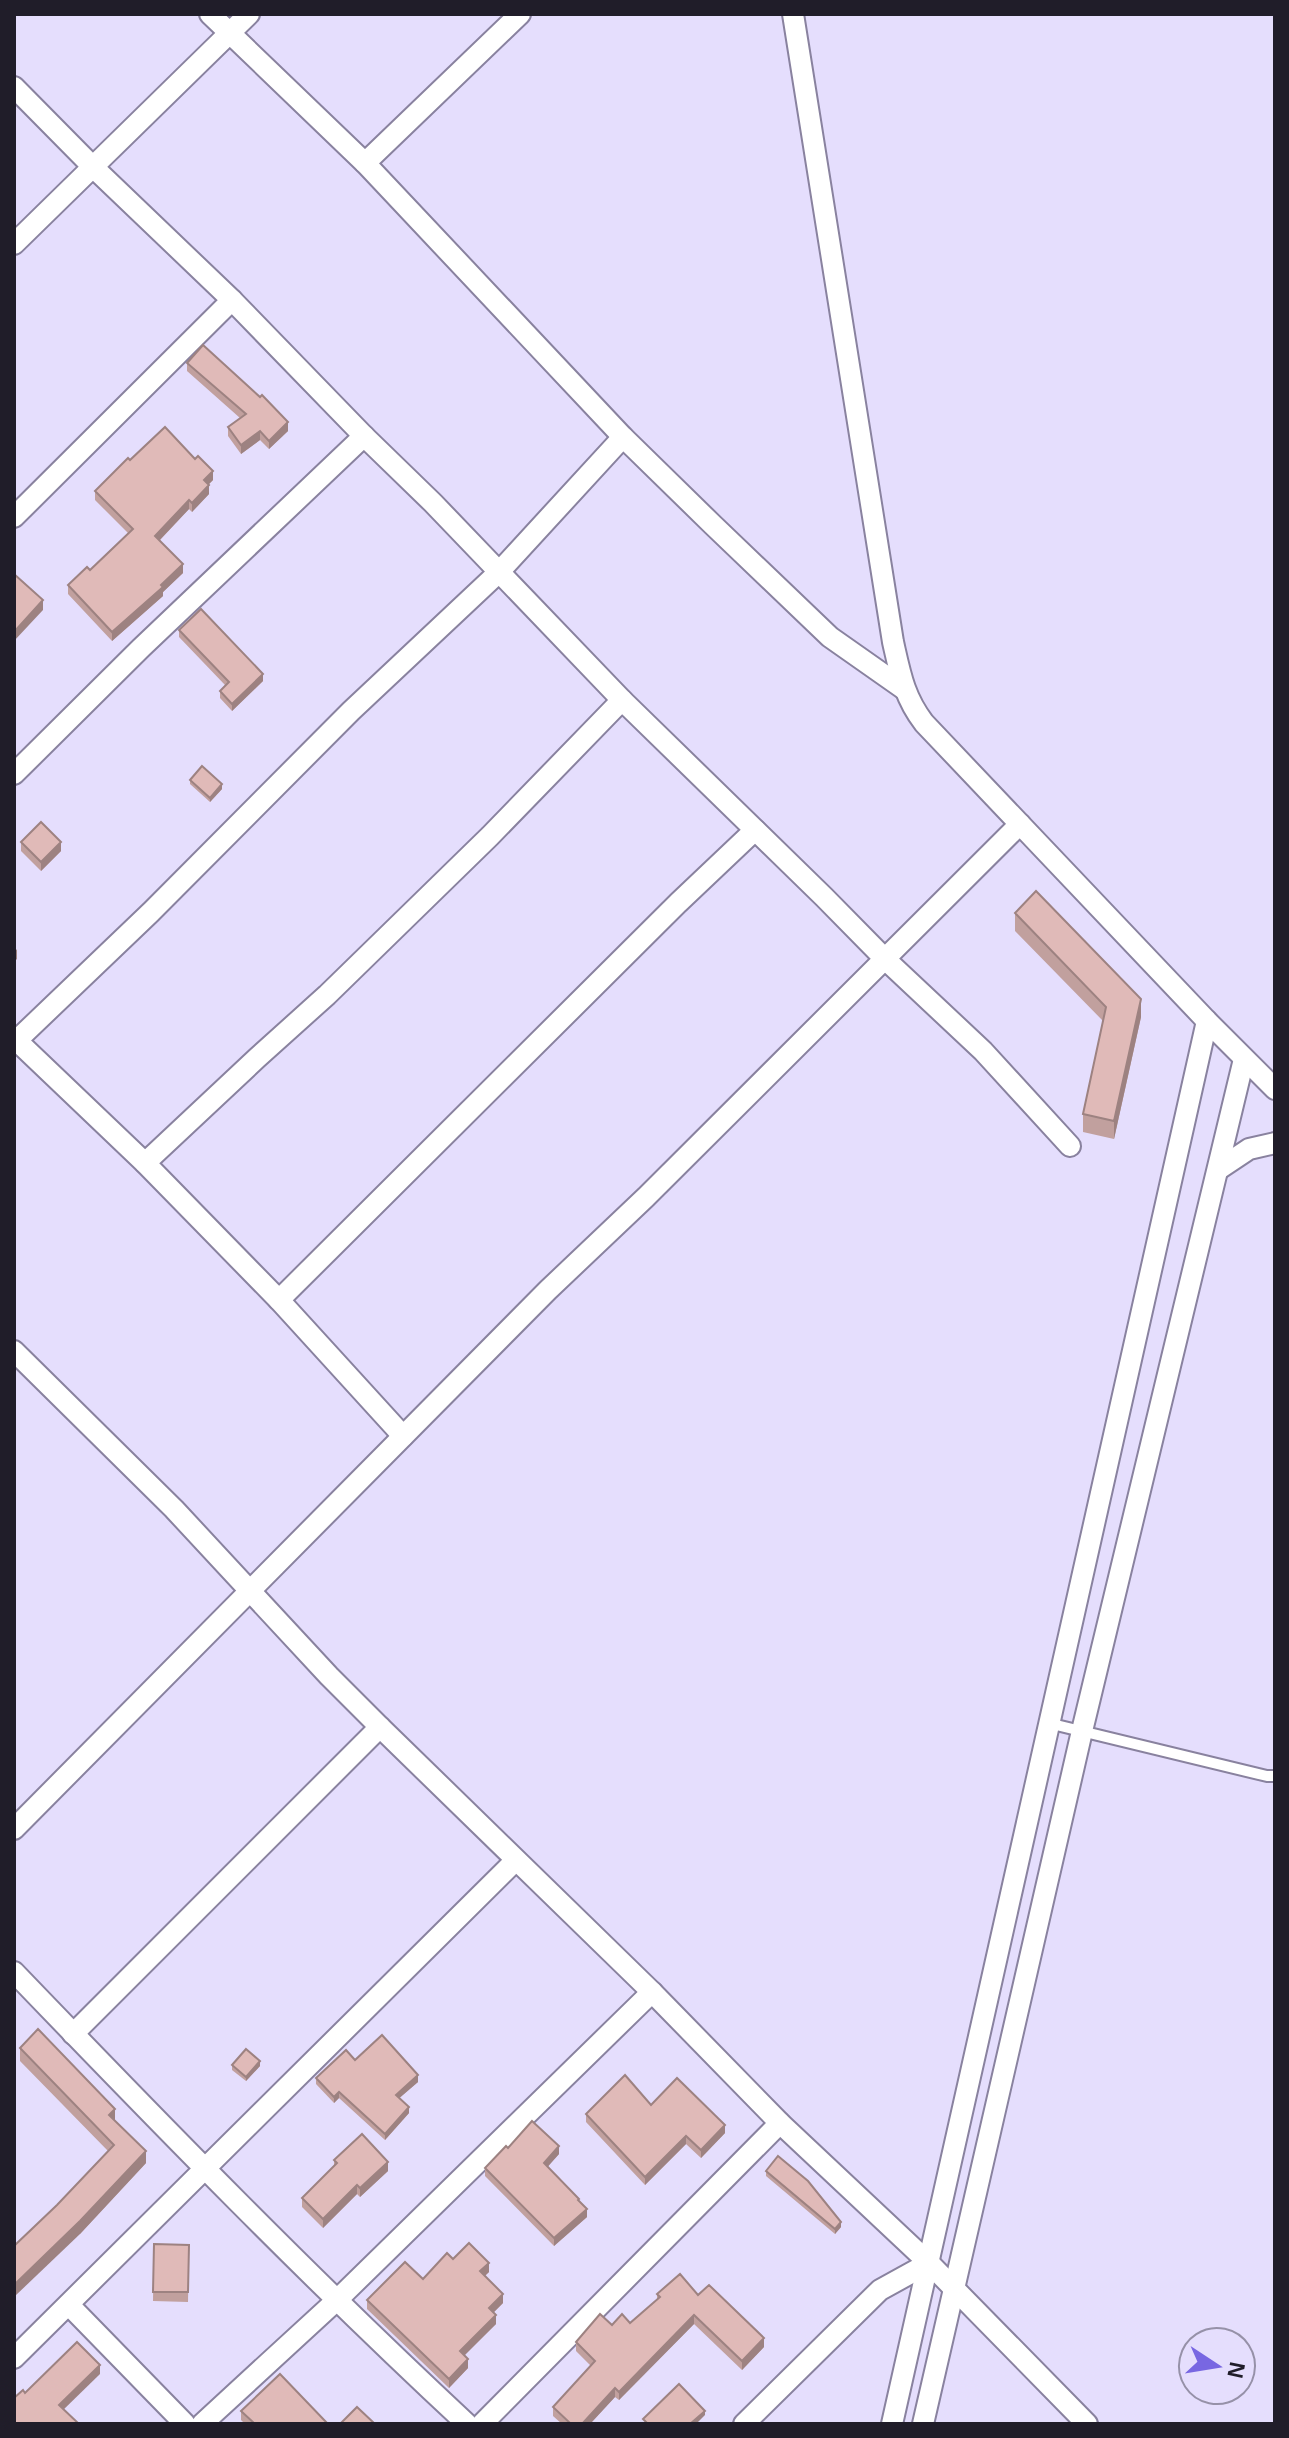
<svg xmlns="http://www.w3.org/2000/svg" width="1289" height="2438" font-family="Helvetica,sans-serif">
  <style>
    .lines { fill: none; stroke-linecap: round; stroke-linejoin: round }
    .lane-casing { stroke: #89829f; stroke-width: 14 }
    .street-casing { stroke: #89829f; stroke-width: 24 }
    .lane { stroke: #fff; stroke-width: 10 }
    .street { stroke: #fff; stroke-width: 20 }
    .wall { fill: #c1a09e }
    .shaded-wall { fill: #9d8281 }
    .building { fill: #e0bab8; stroke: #9d8281; stroke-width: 2 }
  </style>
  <rect width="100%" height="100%" fill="#e5defd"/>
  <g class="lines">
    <g class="lane-casing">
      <polyline id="lane" points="1048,1723 1267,1776 1275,1776"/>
    </g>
    <g class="street-casing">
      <g id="street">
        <polyline points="210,14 365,163 623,437 713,525 830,637 904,689"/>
        <path d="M793 14 893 642C900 673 904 697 924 723L1207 1021 1275 1089"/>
        <polyline points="14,87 93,167 232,300 364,436 433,503 622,700 824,897 885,959 983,1051 1070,1146"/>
        <polyline points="365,163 520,14"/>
        <polyline points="14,244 249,14"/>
        <polyline points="14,517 232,300"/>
        <polyline points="14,774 141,648 364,436"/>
        <polyline points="14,1038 145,1163 279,1300 403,1436"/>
        <polyline points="14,1043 151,912 351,711 499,572 623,437"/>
        <polyline points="145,1163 257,1058 327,995 490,836 622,700"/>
        <polyline points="1219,1169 1249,1149 1275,1143"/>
        <polyline points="279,1300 678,903 755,830"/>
        <polyline points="14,1351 174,1509 329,1676 380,1727 652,1992 780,2123 929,2263 1087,2424"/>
        <polyline points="14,1829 548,1290 646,1197 1020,824"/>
        <path d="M14 1972C162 2126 311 2279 467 2424"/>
        <polyline points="73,2034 380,1727"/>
        <polyline points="69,2305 185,2424"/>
        <polyline points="14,2358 515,1861"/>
        <polyline points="202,2424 338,2299 652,1992"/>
        <polyline points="482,2424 780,2123"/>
        <polyline points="744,2424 880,2290 929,2263"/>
        <polyline points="892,2424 1207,1021"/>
        <polyline points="923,2424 1082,1731 1244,1059"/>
      </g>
    </g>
    <use href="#lane" class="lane"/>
    <use href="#street" class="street"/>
  </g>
  <g class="wall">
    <polygon points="187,363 288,431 269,449 260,440 241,454 228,436 228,427 240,418 187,371"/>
    <polygon points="130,460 213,480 208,485 209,494 192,512 189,509 160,540 183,573 163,592 163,596 112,641 68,594 68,585 90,570 128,533 95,500 95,491"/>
    <polygon points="179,630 263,681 232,711 220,698 220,691 225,685 179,637"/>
    <polygon points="190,780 222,789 210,802 190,784"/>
    <polygon points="21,842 61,851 41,871 21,851"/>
    <polygon points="1015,913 1141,1017 1114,1139 1083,1132 1083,1114 1103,1021 1015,931"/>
    <polygon points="20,2048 115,2121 146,2163 80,2234 57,2205 108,2151 20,2061"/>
    <polygon points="355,2060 418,2082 399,2098 409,2113 385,2140 339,2098 334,2103 316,2084 316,2078"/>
    <polygon points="232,2065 260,2066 246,2081 232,2070"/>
    <polygon points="651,2105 725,2133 701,2158 686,2144 645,2185 586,2122 586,2114"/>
    <polygon points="508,2148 559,2154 547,2167 579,2202 587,2217 554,2246 485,2176 485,2168"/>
    <polygon points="334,2160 388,2171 360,2197 357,2194 323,2228 302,2207 302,2198 334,2166"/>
    <polygon points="766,2171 841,2227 835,2234 766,2176"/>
    <polygon points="154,2244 189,2245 188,2302 153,2301"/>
    <polygon points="453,2259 489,2272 485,2276 503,2303 493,2313 496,2324 464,2355 468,2368 449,2388 367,2309 367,2300 423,2279"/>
    <polygon points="657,2294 698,2295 764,2347 742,2370 694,2324 619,2400 615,2397 590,2424 562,2424 553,2416 553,2407 591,2366 576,2351 576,2342 612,2325 630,2323 657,2300"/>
    <polygon points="241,2411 328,2424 245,2424 241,2420"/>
  </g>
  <g class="shaded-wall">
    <polygon points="288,422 288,431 269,449 269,441"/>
    <polygon points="260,431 260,440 241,454 241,445"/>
    <polygon points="213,471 213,480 204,489 204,480"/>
    <polygon points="209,485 209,494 192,512 192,503"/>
    <polygon points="189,500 189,509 155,545 155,536"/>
    <polygon points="183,564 183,573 163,592 163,596 112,641 112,632"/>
    <polygon points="43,600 43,610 14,641 14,632"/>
    <polygon points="263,674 263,681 232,711 232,704"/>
    <polygon points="222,784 222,789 210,802 210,798"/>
    <polygon points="61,842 61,851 41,871 41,862"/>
    <polygon points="17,949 17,959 14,962 14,953"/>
    <polygon points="1141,999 1141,1017 1114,1139 1114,1121"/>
    <polygon points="260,2061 260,2066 246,2081 246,2077"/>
    <polygon points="418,2075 418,2082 396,2101 396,2095"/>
    <polygon points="339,2092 339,2098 334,2103 334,2097"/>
    <polygon points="409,2107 409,2113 385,2140 385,2134"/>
    <polygon points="115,2109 115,2122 109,2115"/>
    <polygon points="725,2125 725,2133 701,2158 701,2150"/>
    <polygon points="686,2136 686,2144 645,2185 645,2177"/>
    <polygon points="559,2146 559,2154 544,2171 544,2163"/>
    <polygon points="146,2151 146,2163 80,2234 14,2297 14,2285"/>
    <polygon points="388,2162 388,2171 360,2197 360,2188"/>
    <polygon points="357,2185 357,2194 323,2228 323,2219"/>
    <polygon points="587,2209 587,2217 554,2246 554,2238"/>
    <polygon points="841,2222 841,2227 835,2234 835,2229"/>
    <polygon points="489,2263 489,2272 480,2280 480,2271"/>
    <polygon points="503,2294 503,2303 489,2317 489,2308"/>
    <polygon points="496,2315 496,2324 460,2360 460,2351"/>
    <polygon points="694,2315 694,2324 619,2400 619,2392"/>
    <polygon points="764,2338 764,2347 742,2370 742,2361"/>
    <polygon points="468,2359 468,2368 449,2388 449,2379"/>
    <polygon points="100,2365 100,2374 59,2414 59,2405"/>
    <polygon points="615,2388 615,2397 590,2424 582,2424"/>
    <polygon points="705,2411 705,2415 696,2424 690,2424"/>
  </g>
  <g class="building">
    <polygon points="203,345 260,397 262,395 288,422 269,441 260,431 241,445 228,427 246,414 187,363"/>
    <polygon points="165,427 195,459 198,456 213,471 204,480 209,485 192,503 189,500 155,536 183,564 161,585 163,587 112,632 68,585 87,567 90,570 133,529 95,491 128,458 130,460"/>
    <polygon points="14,574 43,600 14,632"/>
    <polygon points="201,609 263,674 232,704 220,691 229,682 179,630"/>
    <polygon points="202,766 222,784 210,798 190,780"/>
    <polygon points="41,822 61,842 41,862 21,842"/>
    <polygon points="1036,891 1141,999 1114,1121 1083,1114 1106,1007 1015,913"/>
    <polygon points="38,2029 115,2109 109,2115 146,2151 80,2221 14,2285 14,2246 57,2205 114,2145 20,2048"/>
    <polygon points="382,2035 418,2075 396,2095 409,2107 385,2134 339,2092 334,2097 316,2078 346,2050 355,2060"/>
    <polygon points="246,2049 260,2061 246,2077 232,2065"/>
    <polygon points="625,2075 651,2105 677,2078 725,2125 701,2150 686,2136 645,2177 586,2114"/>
    <polygon points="532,2121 559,2146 544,2163 579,2199 578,2200 587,2209 554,2238 485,2168 506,2146 508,2148"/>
    <polygon points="362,2134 388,2162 360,2188 357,2185 323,2219 302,2198 337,2163 334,2160"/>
    <polygon points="778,2156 808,2181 841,2222 835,2229 766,2171"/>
    <polygon points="469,2243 489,2263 480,2271 503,2294 489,2308 496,2315 460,2351 468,2359 449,2379 367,2300 405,2262 423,2279 447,2253 453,2259"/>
    <polygon points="154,2244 189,2245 188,2292 153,2292"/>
    <polygon points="680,2274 698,2295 709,2285 764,2338 742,2361 694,2315 619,2392 615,2388 582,2424 571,2424 553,2407 595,2361 576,2342 600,2314 612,2325 622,2314 630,2323 660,2297 657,2294"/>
    <polygon points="77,2342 100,2365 59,2405 79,2424 14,2424 14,2398 23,2390 25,2393"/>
    <polygon points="280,2374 328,2424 255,2424 241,2411"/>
    <polygon points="679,2384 705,2411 690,2424 648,2424 643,2419"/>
    <polygon points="357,2407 375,2424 340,2424"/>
  </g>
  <rect width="1289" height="2438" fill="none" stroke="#201d29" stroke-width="32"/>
  <g transform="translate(1217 2366) rotate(102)"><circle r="38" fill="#e5defd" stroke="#9691a8" stroke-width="2"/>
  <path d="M0-6L14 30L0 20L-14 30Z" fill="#7867e2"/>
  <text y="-12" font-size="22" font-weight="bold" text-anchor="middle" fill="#201d29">N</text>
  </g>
</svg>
